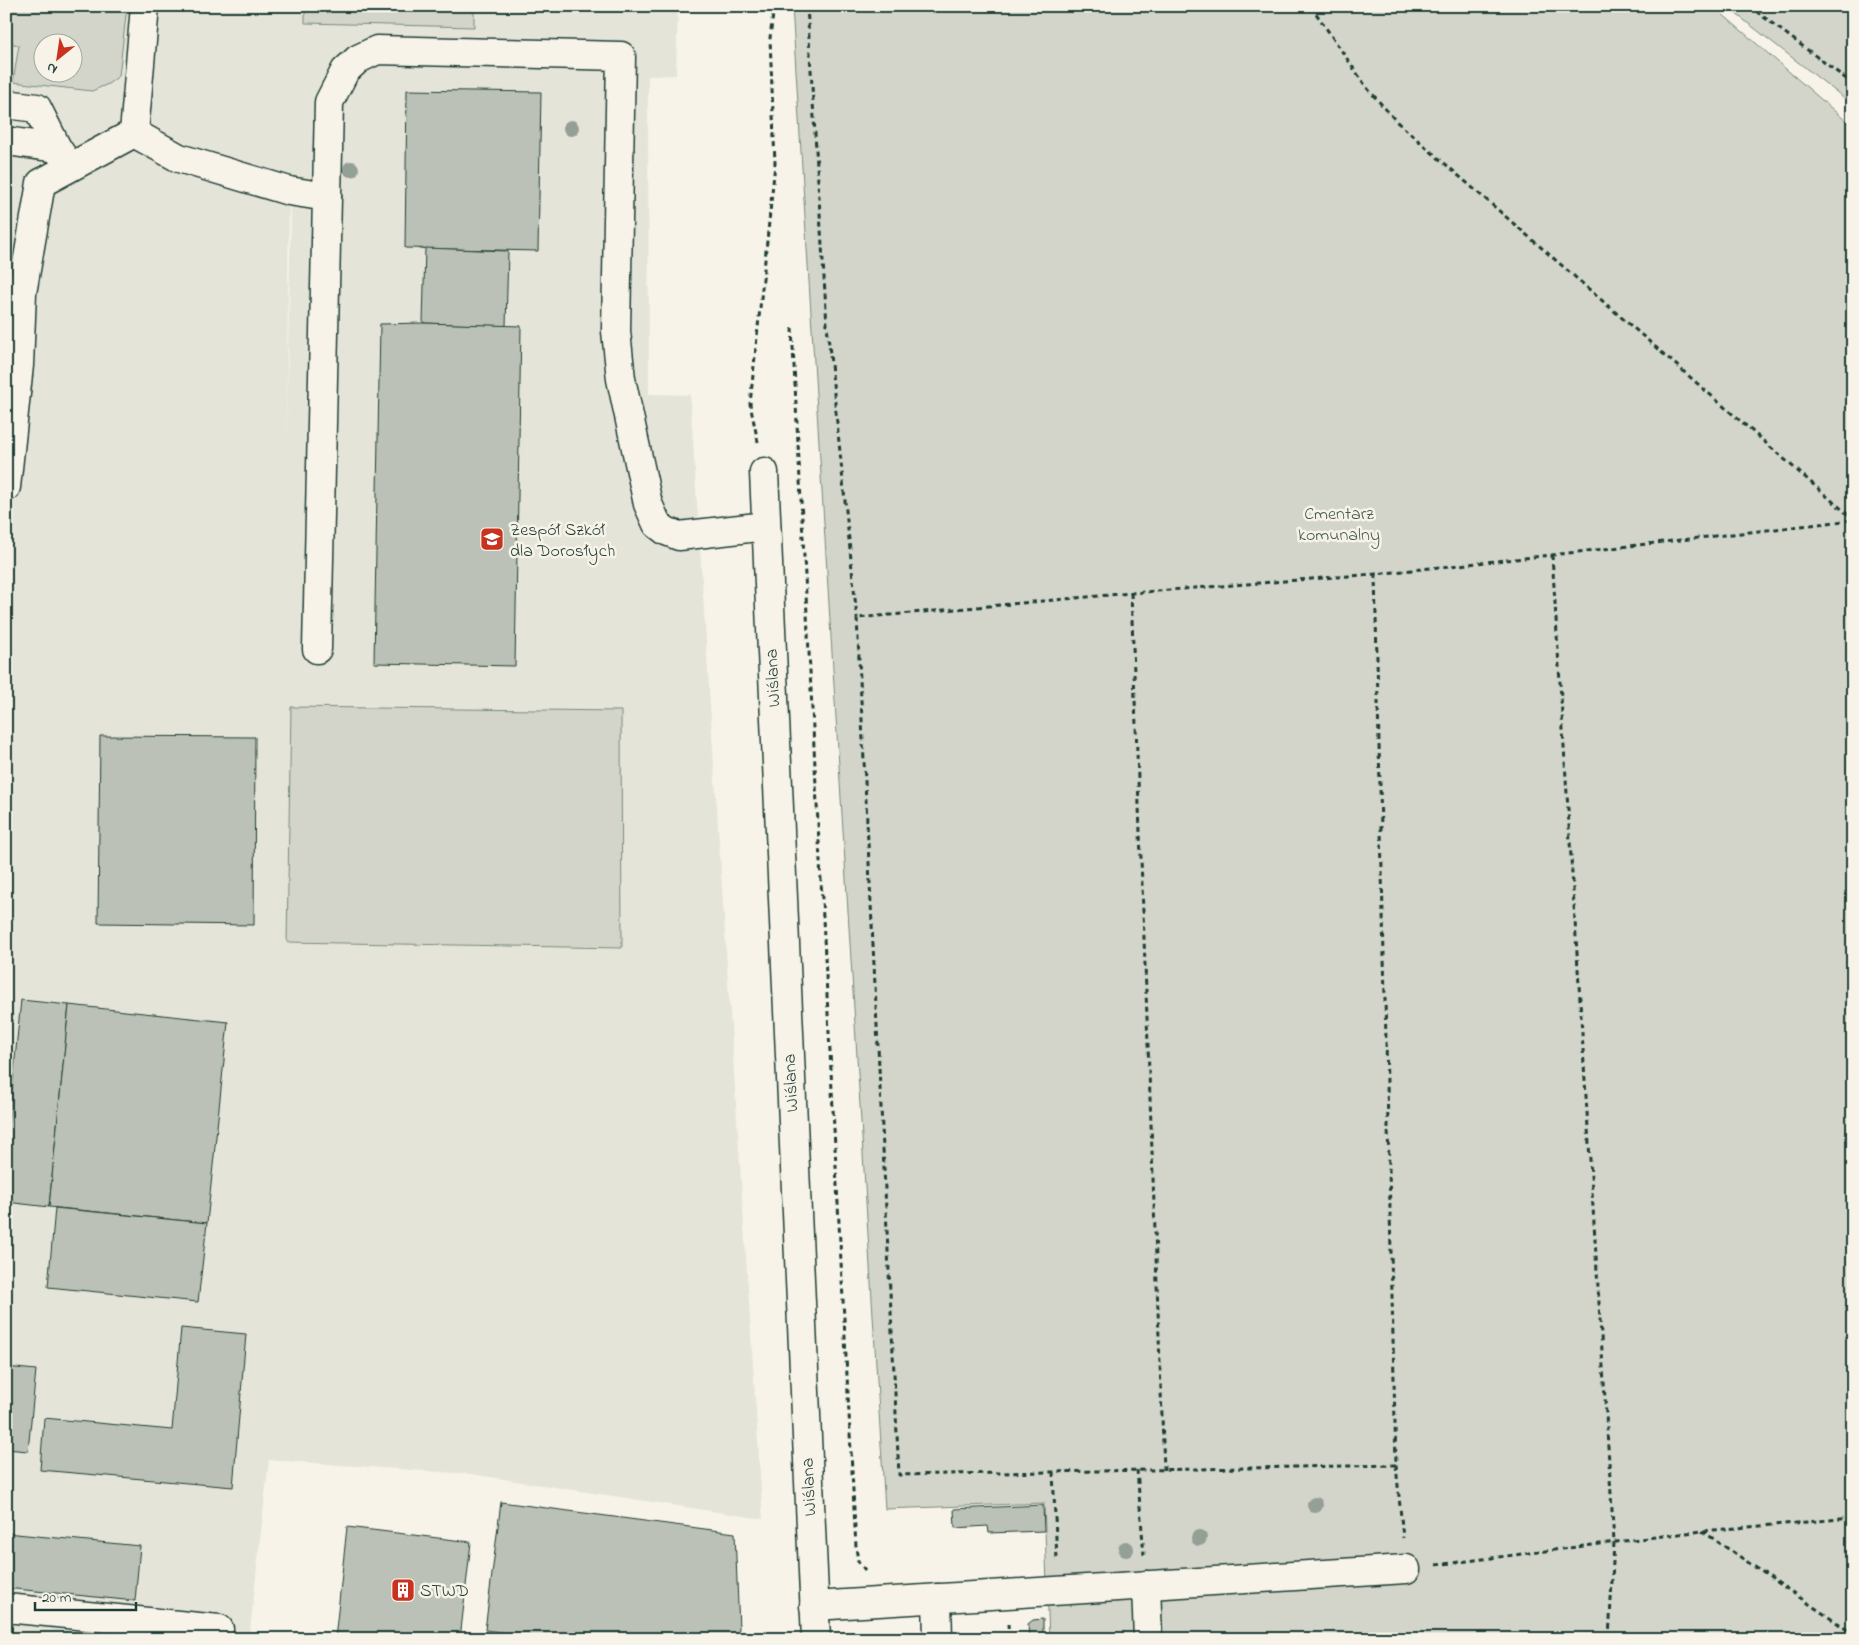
<svg xmlns="http://www.w3.org/2000/svg" width="1859" height="1645" font-family="'Indie Flower',sans-serif">
  <style>
    .built { fill: #e5e4d9; fill-rule: evenodd }
    .green { fill: #d3d5ca; stroke: #79897f; fill-rule: evenodd }
    .building { fill: #bbc1b6; stroke: #1f3d34 }
    .lines { fill: none; stroke-linecap: round; stroke-linejoin: round }
    .minor-casing { stroke: #1f3d34; stroke-width: 31 }
    .path { stroke: #1f3d34; stroke-width: 3; stroke-dasharray: 5 4; stroke-linecap: butt }
    .minor { stroke: #f7f3e8; stroke-width: 28 }
    .tree { fill: #949f96 }
    .labels { text-anchor: middle; stroke-width: 5; stroke-linejoin: round; paint-order: stroke }
    .park-label { font-size: 18px; fill: #435b52; stroke: #f7f3e8 }
    .poi-label { font-size: 18px; fill: #1f3d34; stroke: #f7f3e8; text-anchor: start }
    .street-label { font-size: 18px; fill: #1f3d34; stroke: #f7f3e8 }
  </style>
  <rect width="100%" height="100%" fill="#f7f3e8"/>
  <filter id="ink" filterUnits="userSpaceOnUse"><feTurbulence type="fractalNoise" baseFrequency=".02" numOctaves="2"/><feDisplacementMap in="SourceGraphic" scale="10" xChannelSelector="R" yChannelSelector="G"/><feConvolveMatrix kernelMatrix="1 2 1 2 8 2 1 2 1" color-interpolation-filters="sRGB"/></filter>
  <g filter="url(#ink)">
    <path class="built" d="M6 6H678L676 75 648 76 649 394 690 395 763 1519 470 1474 269 1460 249 1639H6ZM42 42H72V72H42ZM289 204 291 214 286 446V445Z"/>
    <g class="green">
      <path d="M13 6H127L119 76 108 84 92 91 13 82 19 45 9 43ZM72 42V72H42V42Z"/>
      <polygon points="305,6 474,6 474,27 305,23"/>
      <polygon points="792,6 1713,6 1853,127 1853,1639 1049,1639 1044,1503 885,1509"/>
      <polygon points="1726,6 1853,6 1853,105"/>
      <polygon points="291,707 621,711 622,948 287,942"/>
    </g>
    <g class="building">
      <polygon points="6,6 13,6 7,57 6,57"/>
      <polygon points="407,90 541,92 538,251 405,248"/>
      <polygon points="6,167 12,168 6,227"/>
      <polygon points="425,248 508,251 506,326 423,323"/>
      <polygon points="423,323 521,326 515,666 374,663 380,324"/>
      <polygon points="100,736 255,737 254,925 98,923"/>
      <polygon points="21,1000 69,1005 49,1207 6,1202 6,1148"/>
      <polygon points="69,1005 228,1022 207,1223 49,1207"/>
      <polygon points="55,1208 207,1223 198,1302 48,1287"/>
      <polygon points="181,1328 246,1334 233,1487 40,1470 44,1418 172,1430"/>
      <polygon points="6,1367 36,1370 28,1451 6,1449"/>
      <polygon points="501,1502 735,1533 739,1629 736,1639 553,1639 485,1630"/>
      <polygon points="1043,1505 1044,1531 989,1533 988,1526 955,1528 954,1509"/>
      <polygon points="347,1527 471,1542 460,1639 335,1639"/>
      <polygon points="6,1533 140,1546 135,1601 6,1588"/>
      <polygon points="1043,1619 1043,1639 1029,1639 1028,1624 1033,1620"/>
    </g>
    <g class="lines">
      <g class="minor-casing">
        <g id="minor">
          <polyline points="6,104 37,108 57,148 70,167"/>
          <polyline points="134,133 179,158 289,191 327,197 317,649"/>
          <polyline points="6,141 57,148"/>
          <polyline points="327,197 329,102 345,71 358,59 377,50 621,56 616,331 621,379 648,504 657,524 666,531 679,536 766,526"/>
          <polyline points="764,472 816,1639"/>
          <polyline points="6,487 19,365 22,293 41,183 134,133 145,6"/>
          <polyline points="1146,1585 1148,1639"/>
          <polyline points="937,1598 938,1639"/>
          <polyline points="814,1606 1406,1569"/>
          <polyline points="6,1608 219,1629"/>
        </g>
      </g>
      <g class="path">
        <polyline points="807,6 827,325 857,618"/>
        <polyline points="1311,6 1367,88 1397,122 1853,519"/>
        <polyline points="1749,6 1853,84"/>
        <polyline points="792,328 856,1547 858,1561 865,1570"/>
        <polyline points="758,442 750,404 775,164 770,38 774,6"/>
        <polyline points="1552,555 1614,1542 1609,1639"/>
        <polyline points="1375,574 1396,1465 899,1475 857,618 1131,593 1375,574 1552,555 1853,520"/>
        <polyline points="1131,593 1164,1470"/>
        <polyline points="1396,1465 1403,1538"/>
        <polyline points="1137,1470 1144,1555"/>
        <polyline points="1053,1472 1057,1560"/>
        <polyline points="1702,1531 1849,1631 1843,1639"/>
        <polyline points="1436,1565 1702,1531 1853,1518"/>
        <polyline points="1008,1624 1009,1639"/>
      </g>
      <use href="#minor" class="minor"/>
    </g>
    <g class="tree">
      <circle cx="571" cy="128" r="8"/>
      <circle cx="351" cy="169" r="8"/>
      <circle cx="1315" cy="1505" r="8"/>
      <circle cx="1199" cy="1538" r="8"/>
      <circle cx="1126" cy="1549" r="8"/>
    </g>
  </g>
  <defs>
    <g id="school-square" transform="scale(1.25)"><rect x="-9" y="-9" width="18" height="18" rx="4" fill="#c8321e" stroke="#f7f3e8"/><path d="M0-5L7-2L0 1L-7-2ZM-4 1L0 2.5L4 1V4Q0 6-4 4Z" fill="#fff"/></g>
    <g id="building-square" transform="scale(1.25)"><rect x="-9" y="-9" width="18" height="18" rx="4" fill="#c8321e" stroke="#f7f3e8"/><path d="M-4-6H4V6H1V3H-1V6H-4ZM-2.5-4.3h1.7v1.8h-1.7ZM.8-4.3h1.7v1.8H.8ZM-2.5-1h1.7V.8h-1.7ZM.8-1h1.7V.8H.8Z" fill="#fff"/></g>
  </defs>
  <g fill-rule="evenodd">
    <use href="#school-square" x="492" y="539"/>
    <use href="#building-square" x="403" y="1590"/>
  </g>
  <g class="labels">
    <g class="park-label">
      <text x="1339" y="519">Cmentarz<tspan x="1339" dy="21">komunalny</tspan></text>
    </g>
    <g class="poi-label">
      <text x="510" y="535">Zespół Szkół<tspan x="510" dy="21">dla Dorosłych</tspan></text>
      <text x="420" y="1596">STWD</text>
    </g>
    <g class="street-label">
      <text transform="translate(772 678) rotate(-93)" y="6">Wiślana</text>
      <text transform="translate(790 1083) rotate(-93)" y="6">Wiślana</text>
      <text transform="translate(808 1487) rotate(-93)" y="6">Wiślana</text>
    </g>
  </g>
  <rect width="1859" height="1645" fill="none" stroke="#f7f3e8" stroke-width="25"/>
  <rect x="12" y="12" width="1834" height="1620" fill="none" stroke="#1f3d34" stroke-width="2" filter="url(#ink)"/>
  <g transform="translate(58 58) rotate(210)"><circle r="24" fill="#f7f3e8" stroke="#a1aaa0"/>
  <path d="M0-4L9 19L0 12L-9 19Z" fill="#c8321e"/>
  <text y="-8" font-size="14" font-weight="bold" text-anchor="middle" fill="#1f3d34">N</text>
  </g>
  <path d="M35 1602v8h101v-8" fill="none" stroke="#1f3d34" stroke-width="2.5"/>
  <text x="42" y="1602" font-size="15" fill="#1f3d34" stroke="#f7f3e8" stroke-width="4" paint-order="stroke">20 m</text>
</svg>
